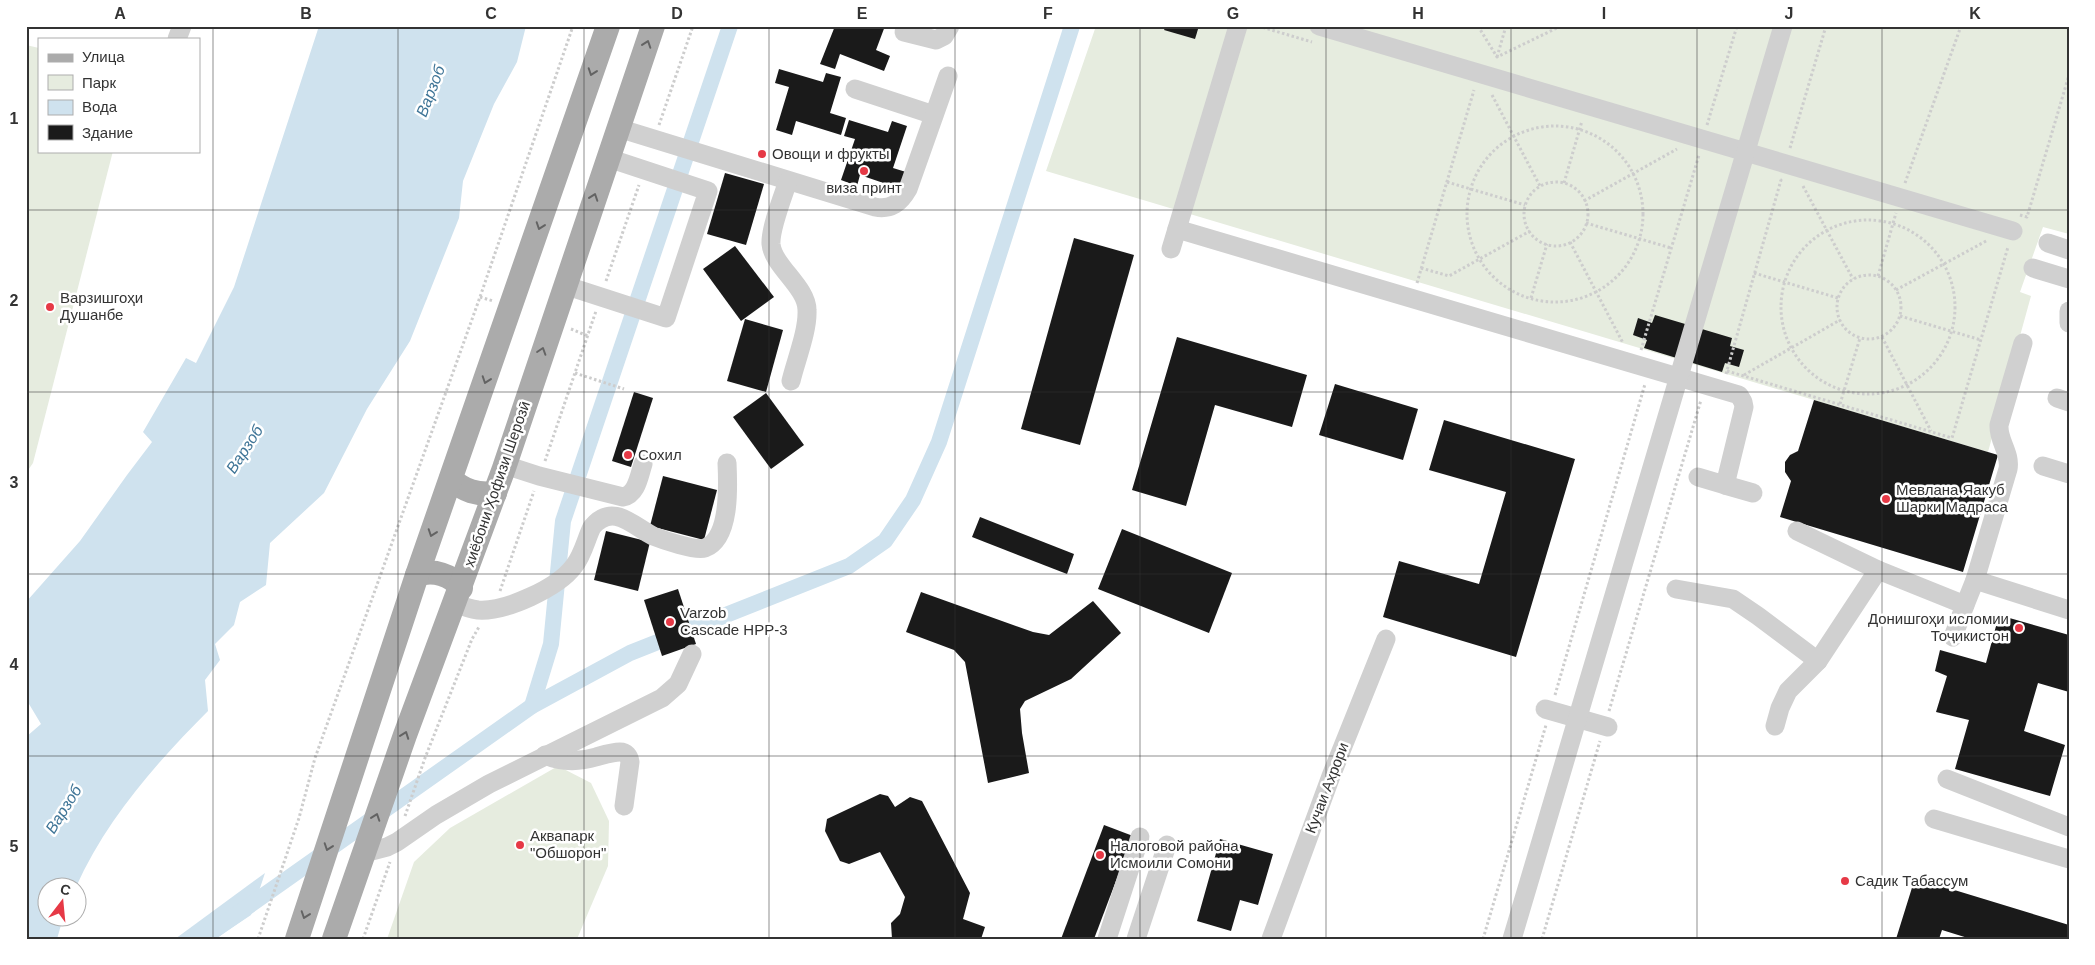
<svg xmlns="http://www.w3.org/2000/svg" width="2095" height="965" font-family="Helvetica,sans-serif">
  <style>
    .green { fill: #e6ecdf }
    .water { fill: #cfe2ee }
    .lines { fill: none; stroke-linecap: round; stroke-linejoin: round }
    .canal { stroke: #cfe2ee; stroke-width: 16 }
    .building { fill: #1a1a1a }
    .path { stroke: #cdcdcd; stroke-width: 3; stroke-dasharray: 2.5 2.5; stroke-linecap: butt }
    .minor { stroke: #d0d0d0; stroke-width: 19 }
    .major { stroke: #ababab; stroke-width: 24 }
    .oneway { stroke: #636363 }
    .grid { fill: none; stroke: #333; stroke-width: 1; stroke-opacity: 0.55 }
    .poi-dot { fill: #e63946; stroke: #fff; stroke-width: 2 }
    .labels { text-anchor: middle; stroke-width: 5; stroke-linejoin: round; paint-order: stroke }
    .poi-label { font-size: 15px; fill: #333; stroke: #fff; text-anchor: start }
    .street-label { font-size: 15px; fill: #333; stroke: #fff }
    .water-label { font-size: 16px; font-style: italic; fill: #3f7597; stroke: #fff }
    .neatline { fill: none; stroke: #333; stroke-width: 2 }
    .grid-label { font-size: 16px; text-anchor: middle; font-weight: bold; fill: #333 }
  </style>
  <rect width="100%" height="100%" fill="#fff"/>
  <g class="green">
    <polygon points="1096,26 2069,26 2069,234 2043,227 2020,292 2031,296 1988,452 1046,171"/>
    <polygon points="26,45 39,48 39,151 113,151 33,463 26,473"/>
    <polygon points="558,766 591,783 609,821 608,866 577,939 387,939 414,862 450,828"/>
  </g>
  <g class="water">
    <path d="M319 26H526L517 62 494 104 463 181 459 218 410 341 367 409 324 493 270 543 266 585 240 602 234 625 215 644 220 660 205 680 208 711C156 763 106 820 76 887L48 888V918H63L57 939H26V737L41 724 26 699V602L80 541 127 475 152 442 143 432 186 358 196 363 234 287Z"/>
    <polygon points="265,873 251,915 215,939 175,939"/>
  </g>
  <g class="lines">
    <g class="canal">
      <polyline points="532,706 551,644 563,521 730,26"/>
      <polyline points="202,939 532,706 630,653 849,566 885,541 913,500 939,442 1072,26"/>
    </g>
  </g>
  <g class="building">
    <polygon points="835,26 885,26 876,50 890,56 884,71 840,54 835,69 820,64"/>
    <polygon points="1166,26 1199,26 1195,39 1164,30"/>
    <polygon points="779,69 823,82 826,73 841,77 830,113 846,118 841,135 796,121 792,135 776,130 789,87 775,83"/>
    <polygon points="849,120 888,132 892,121 907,126 893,168 906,172 901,189 860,175 857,186 841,180 855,139 844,136"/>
    <polygon points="725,173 764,184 746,245 707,234"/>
    <polygon points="1074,238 1134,255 1080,445 1021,429"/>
    <polygon points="735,246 774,297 741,321 703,269"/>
    <polygon points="1655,315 1732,338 1730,346 1744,350 1739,367 1725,363 1722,372 1644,348 1647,340 1633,335 1638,318 1652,323"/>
    <polygon points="745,319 783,330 766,392 727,381"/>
    <polygon points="1177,337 1307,375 1292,427 1215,405 1186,506 1132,490"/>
    <polygon points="1335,384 1418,409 1403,460 1319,435"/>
    <polygon points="634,392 653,398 631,467 612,461"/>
    <polygon points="766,393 804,445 771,469 733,417"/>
    <polygon points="1814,400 1998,455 1963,572 1780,517 1791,481 1785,472 1785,462 1790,455 1798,451"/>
    <polygon points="1444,420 1575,459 1516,657 1383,617 1399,561 1479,584 1506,492 1429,470"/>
    <polygon points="663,476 717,490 704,540 650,526"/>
    <polygon points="980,517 1074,554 1067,574 972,537"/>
    <polygon points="1122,529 1232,573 1209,633 1098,589"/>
    <polygon points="606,531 650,542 638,591 594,580"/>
    <polygon points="678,589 696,644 662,656 644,600"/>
    <polygon points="921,592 1033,632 1049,635 1093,601 1121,633 1071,679 1025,701 1020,709 1022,733 1029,773 988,783 965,662 954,650 906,632"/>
    <polygon points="1999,615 2069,635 2069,692 2038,683 2024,731 2065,745 2050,796 1955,769 1969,720 1936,712 1947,676 1935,671 1940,650 1986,663"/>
    <polygon points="880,794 888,796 895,807 910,797 922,801 970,893 963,919 985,927 981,939 892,939 891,923 900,914 905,897 880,852 849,864 840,861 825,831 827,819"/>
    <polygon points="1104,825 1133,836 1094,939 1061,939"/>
    <polygon points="1220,839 1273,854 1258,905 1240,900 1231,931 1197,921"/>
    <polygon points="1915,878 2069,925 2068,939 1971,939 1942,930 1939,939 1896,939"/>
  </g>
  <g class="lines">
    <g class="path">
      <polyline points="1258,26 1312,42"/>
      <polyline points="1478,26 1497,57 1561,26"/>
      <polyline points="1497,57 1506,26"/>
      <polyline points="1492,95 1540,186"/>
      <polyline points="659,125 693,26"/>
      <polyline points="1707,125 1737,26"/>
      <circle cx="1555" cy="214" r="88"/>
      <polyline points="1790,148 1826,26"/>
      <polyline points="1447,182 1525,205"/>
      <circle cx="1556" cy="214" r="32"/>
      <polyline points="1564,183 1582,121"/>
      <polyline points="1905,183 1961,26"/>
      <polyline points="1803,186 1853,279"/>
      <polyline points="1584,201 1677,149"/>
      <polyline points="2020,215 2027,217 2069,75"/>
      <circle cx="1868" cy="307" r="87"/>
      <polyline points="1586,223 1671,248"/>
      <polyline points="1570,242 1623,343"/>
      <polyline points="1421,268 1449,276 1530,231"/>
      <polyline points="1754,273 1838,298"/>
      <circle cx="1869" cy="307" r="32"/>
      <polyline points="1878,276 1896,213"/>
      <polyline points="606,281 639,185"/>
      <polyline points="1417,283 1474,90"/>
      <polyline points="1896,290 1988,240"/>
      <polyline points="480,297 493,301"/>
      <polyline points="1531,298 1547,244"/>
      <polyline points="1900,316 1981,340"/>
      <polyline points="571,329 588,336"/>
      <polyline points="1882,337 1931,431"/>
      <polyline points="1641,350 1699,155"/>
      <polyline points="1727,371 1952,438 2008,247"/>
      <polyline points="575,373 624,389"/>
      <polyline points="1726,374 1781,180 1779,179"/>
      <polyline points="1744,375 1840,320"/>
      <polyline points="1840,404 1860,338"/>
      <polyline points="545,461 596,311"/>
      <polyline points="500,591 534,491"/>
      <polyline points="1555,695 1645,384"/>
      <polyline points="1609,711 1701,400"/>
      <polyline points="405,816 425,758 472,639 479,627"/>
      <polyline points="258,939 299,818 315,758 480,297 573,26"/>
      <polyline points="363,939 390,862"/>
      <polyline points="1483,939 1546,725"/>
      <polyline points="1542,939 1600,741"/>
    </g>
    <g class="minor">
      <polyline points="1319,26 2013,231"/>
      <polyline points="904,32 936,40 944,36 950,26"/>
      <polyline points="177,39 182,26"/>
      <polyline points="855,89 934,115"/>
      <path d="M618 128 875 207C891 210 900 203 908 189L948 76"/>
      <path d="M788 181C783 196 770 229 771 244 773 266 807 287 807 310 808 331 796 360 791 381"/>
      <polyline points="1177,229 1739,395 1743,402 1744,407 1725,485 1698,477"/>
      <polyline points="2048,243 2069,250"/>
      <polyline points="1171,249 1238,26"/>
      <polyline points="2033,268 2069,279"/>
      <polyline points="564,285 666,318 708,191 608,158"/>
      <polyline points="2069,311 2069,323"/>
      <polyline points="2057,398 2069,402"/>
      <path d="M505 465 539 476 623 497C637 494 639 476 643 464"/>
      <polyline points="2043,466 2069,474"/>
      <polyline points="1725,485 1753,493"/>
      <polyline points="1797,531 1878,570"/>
      <path d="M1975 580 2008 469C2011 453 1998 441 1999 425L2023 343"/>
      <polyline points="1676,589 1733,599 1758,616 1818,661"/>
      <path d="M455 603C462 606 470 609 478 610 505 612 558 588 574 566 583 555 586 539 592 527 613 502 633 526 653 536 663 540 695 551 705 548 731 538 728 485 727 463"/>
      <polyline points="1953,637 1965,605"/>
      <polyline points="1545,709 1608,727"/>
      <polyline points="1775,726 1780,708 1788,691 1818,661 1878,570 1965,605 1975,580 2069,610"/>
      <path d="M545 755C561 762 579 762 596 757 603 755 612 752 620 752 626 752 629 756 630 762L624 806"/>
      <polyline points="1947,779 2069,827"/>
      <polyline points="1934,819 2069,859"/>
      <polyline points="364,853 387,847 397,842 436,815 489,784 662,698 678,684 692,654"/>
      <polyline points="1107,939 1140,837"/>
      <polyline points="1136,939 1167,845"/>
      <polyline points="1271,939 1331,776 1386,639"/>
      <polyline points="1512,939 1783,26"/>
    </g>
    <g class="major">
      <path d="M451 479C464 491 477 495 495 493"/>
      <path d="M417 575C433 569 452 575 461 588"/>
      <polyline points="297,939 417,575 608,26"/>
      <polyline points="334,939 405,735 503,471 653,26"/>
    </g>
  </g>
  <defs><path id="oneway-chevron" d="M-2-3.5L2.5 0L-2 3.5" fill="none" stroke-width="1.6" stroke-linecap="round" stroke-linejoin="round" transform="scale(1.25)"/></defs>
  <g class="oneway">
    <use href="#oneway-chevron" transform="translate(647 44) rotate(-71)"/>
    <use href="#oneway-chevron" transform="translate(592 72) rotate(109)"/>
    <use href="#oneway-chevron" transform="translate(594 197) rotate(-71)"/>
    <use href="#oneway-chevron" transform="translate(540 226) rotate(109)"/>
    <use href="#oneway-chevron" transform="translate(542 351) rotate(-72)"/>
    <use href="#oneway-chevron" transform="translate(486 380) rotate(109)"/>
    <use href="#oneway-chevron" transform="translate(432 533) rotate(109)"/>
    <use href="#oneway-chevron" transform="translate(405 735) rotate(-70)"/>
    <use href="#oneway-chevron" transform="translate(376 817) rotate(-71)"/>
    <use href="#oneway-chevron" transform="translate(328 847) rotate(109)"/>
    <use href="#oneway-chevron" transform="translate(305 915) rotate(109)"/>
  </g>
  <path class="grid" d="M213 26V939M398 26V939M584 26V939M769 26V939M955 26V939M1140 26V939M1326 26V939M1511 26V939M1697 26V939M1882 26V939M26 210H2069M26 392H2069M26 574H2069M26 756H2069"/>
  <g class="poi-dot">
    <circle cx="762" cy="154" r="5"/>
    <circle cx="864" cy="171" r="5"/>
    <circle cx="50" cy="307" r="5"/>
    <circle cx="628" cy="455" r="5"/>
    <circle cx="1886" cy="499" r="5"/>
    <circle cx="670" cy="622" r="5"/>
    <circle cx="2019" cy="628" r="5"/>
    <circle cx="520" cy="845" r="5"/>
    <circle cx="1100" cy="855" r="5"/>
    <circle cx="1845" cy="881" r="5"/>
  </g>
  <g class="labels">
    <g class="poi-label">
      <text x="772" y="159">Овощи и фрукты</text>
      <text x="864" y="193" text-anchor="middle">виза принт</text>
      <text x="60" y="303">Варзишгоҳи<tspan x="60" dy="17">Душанбе</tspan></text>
      <text x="638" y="460">Сохил</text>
      <text x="1896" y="495">Мевлана Яакуб<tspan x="1896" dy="17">Шарки Мадраса</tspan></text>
      <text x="680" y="618">Varzob<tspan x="680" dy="17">Cascade HPP-3</tspan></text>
      <text x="2009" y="624" text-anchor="end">Донишгоҳи исломии<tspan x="2009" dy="17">Тоҷикистон</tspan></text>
      <text x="530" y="841">Аквапарк<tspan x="530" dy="17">"Обшорон"</tspan></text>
      <text x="1110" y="851">Налоговой района<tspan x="1110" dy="17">Исмоили Сомони</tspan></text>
      <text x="1855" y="886">Садик Табассум</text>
    </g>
    <g class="street-label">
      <text transform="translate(497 484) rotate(-71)" y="5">хиёбони Ҳофизи Шерозӣ</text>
      <text transform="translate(1327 788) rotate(-69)" y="5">Кучаи Ахрори</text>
    </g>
    <g class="water-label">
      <text transform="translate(430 91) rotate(-69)" y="6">Варзоб</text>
      <text transform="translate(244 449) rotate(-57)" y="6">Варзоб</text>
      <text transform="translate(63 809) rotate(-58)" y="6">Варзоб</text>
    </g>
  </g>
  <rect width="2095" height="965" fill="none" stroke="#ffffff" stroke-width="55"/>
  <rect x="38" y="38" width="162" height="115" fill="#ffffff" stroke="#adadad"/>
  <rect x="48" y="54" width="25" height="8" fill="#ababab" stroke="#adadad"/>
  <text x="82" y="62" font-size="15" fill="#333333">Улица</text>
  <rect x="48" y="75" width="25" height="15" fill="#e6ecdf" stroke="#adadad"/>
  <text x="82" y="88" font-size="15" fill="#333333">Парк</text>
  <rect x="48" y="100" width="25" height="15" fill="#cfe2ee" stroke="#adadad"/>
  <text x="82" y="112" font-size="15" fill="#333333">Вода</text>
  <rect x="48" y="125" width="25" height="15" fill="#1a1a1a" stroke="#adadad"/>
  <text x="82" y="138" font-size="15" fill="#333333">Здание</text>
  <g transform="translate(62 902) rotate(16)"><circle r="24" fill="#ffffff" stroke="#adadad"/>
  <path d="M0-4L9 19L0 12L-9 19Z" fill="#e63946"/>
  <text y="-8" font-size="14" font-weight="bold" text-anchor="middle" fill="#333333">С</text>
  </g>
  <rect x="28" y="28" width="2040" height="910" class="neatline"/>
  <g class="grid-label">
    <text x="120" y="19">A</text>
    <text x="306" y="19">B</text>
    <text x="491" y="19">C</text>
    <text x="677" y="19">D</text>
    <text x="862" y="19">E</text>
    <text x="1048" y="19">F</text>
    <text x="1233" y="19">G</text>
    <text x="1418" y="19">H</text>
    <text x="1604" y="19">I</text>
    <text x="1789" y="19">J</text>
    <text x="1975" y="19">K</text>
    <text x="14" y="124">1</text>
    <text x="14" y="306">2</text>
    <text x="14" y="488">3</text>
    <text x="14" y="670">4</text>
    <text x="14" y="852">5</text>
  </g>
</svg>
